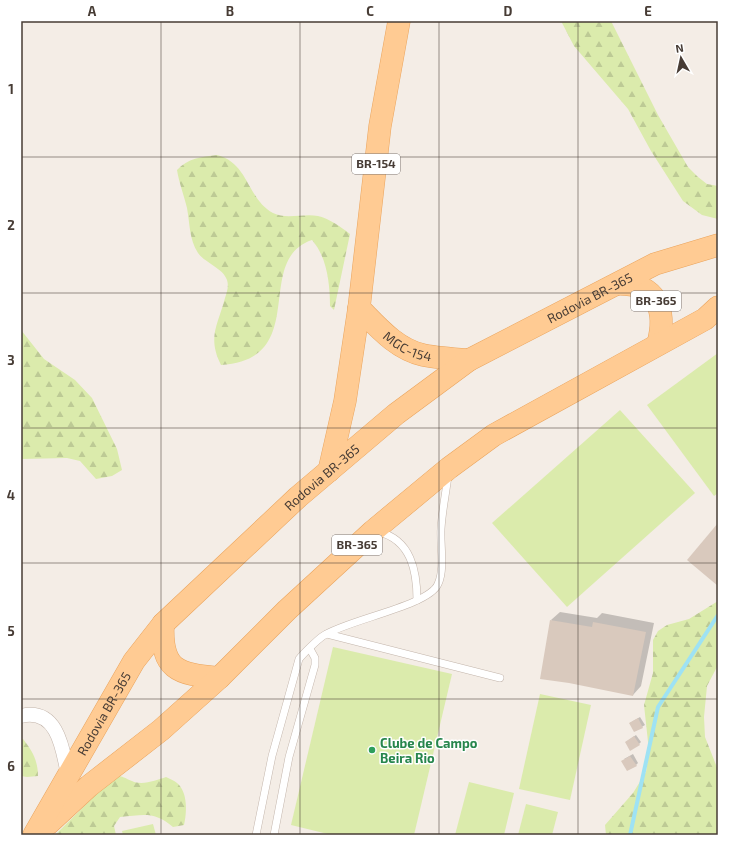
<svg xmlns="http://www.w3.org/2000/svg" width="739" height="856" font-family="'Exo 2',sans-serif">
  <style>
    .forest { fill: url(#forest-firs) }
    .pitch { fill: #dbebac }
    .shadow { fill: #0003 }
    .lines { fill: none; stroke-linecap: round; stroke-linejoin: round }
    .stream { stroke: #9ee2f4; stroke-width: 4 }
    .building { fill: #d9c9bd }
    .lane-casing { stroke: #c3b5ab; stroke-width: 8 }
    .street-casing { stroke: #c3b5ab; stroke-width: 15 }
    .primary-casing { stroke: #eaa45d; stroke-width: 23 }
    .lane { stroke: #fff; stroke-width: 7 }
    .street { stroke: #fff; stroke-width: 14 }
    .primary { stroke: #ffcb93; stroke-width: 22 }
    .grid { fill: none; stroke: #473c35; stroke-width: 1; stroke-opacity: 0.55 }
    .leisure-dot { fill: #2e9e5b; stroke: #fff; stroke-width: 1.5 }
    .labels { text-anchor: middle; stroke-width: 3; stroke-linejoin: round; paint-order: stroke }
    .shield { fill: #fff; stroke: #7e7672; stroke-width: 1 }
    .shield-label { font-size: 12px; font-weight: bold; fill: #473c35 }
    .street-label { font-size: 13px; fill: #473c35; stroke: #fff }
    .leisure-label { font-size: 13px; font-weight: bold; fill: #27864d; stroke: #fff; text-anchor: start }
    .neatline { fill: none; stroke: #473c35; stroke-width: 1.5 }
    .grid-label { font-size: 13px; text-anchor: middle; font-weight: bold; fill: #473c35 }
  </style>
  <defs>
    <pattern id="forest-firs" width="22" height="20" patternUnits="userSpaceOnUse"><rect width="22" height="20" fill="#dbebac"/><path d="M5 1l3.5 6h-7zM16 11l3.5 6h-7z" fill="#bdca95"/></pattern>
  </defs>
  <rect width="100%" height="100%" fill="#f4ede6"/>
  <g class="forest">
    <polygon points="561,21 611,21 658,115 688,167 698,177 707,184 718,186 718,219 702,215 683,201 651,151 628,109 574,46"/>
    <path d="M217 155C249 163 247 199 273 213 287 220 303 213 318 216 330 219 341 227 350 234L334 310 330 306C330 284 327 257 312 240 252 260 312 359 221 365 207 337 218 325 225 298 227 292 229 286 227 280 223 268 205 263 198 253 189 239 190 224 187 208 184 195 179 183 177 170 188 158 201 157 217 155Z"/>
    <polygon points="21,330 44,359 75,380 92,398 117,449 122,470 112,476 96,479 80,461 67,458 21,459"/>
    <polygon points="718,601 718,665 707,686 704,717 705,737 718,770 718,835 606,835 605,825 633,793 646,772 649,751 644,705 653,673 653,640 658,631 667,625 689,619"/>
    <path d="M23 739C32 750 38 761 38 776L27 777 21 776V740Z"/>
    <path d="M115 776C124 776 124 778 132 781 142 786 157 780 166 777 170 779 175 781 177 783 188 792 187 813 184 825L173 827C154 811 144 815 120 817L114 826 116 835H55Z"/>
  </g>
  <g class="pitch">
    <polygon points="718,353 718,493 714,496 647,405"/>
    <polygon points="620,410 695,493 567,607 492,523"/>
    <polygon points="333,647 452,674 414,835 332,835 291,825"/>
    <polygon points="540,694 591,705 570,800 519,789"/>
    <polygon points="469,782 514,793 504,835 455,835"/>
    <polygon points="526,804 558,812 552,835 518,835"/>
    <polygon points="153,824 156,835 123,835 122,831"/>
  </g>
  <g class="shadow">
    <polygon points="560,612 597,618 602,613 654,623 641,686 633,695 551,620"/>
    <polygon points="640,717 645,725 635,731 630,723"/>
    <polygon points="636,735 641,742 639,744 626,742"/>
    <polygon points="633,754 638,763 636,765 624,759"/>
  </g>
  <g class="lines">
    <polyline class="stream" points="630,835 658,707 718,615"/>
  </g>
  <g class="building">
    <polygon points="718,523 718,586 687,560"/>
    <polygon points="550,620 592,627 593,622 646,632 633,696 569,683 540,679"/>
    <polygon points="638,718 643,728 634,732 629,723"/>
    <polygon points="634,736 640,745 630,751 625,742"/>
    <polygon points="630,756 637,766 627,771 621,761"/>
  </g>
  <g class="lines">
    <g class="lane-casing">
      <g id="lane">
        <path d="M379 532C411 540 417 571 417 600"/>
        <polyline points="327,634 500,678"/>
        <path d="M256 835 272 756 299 659C303 654 317 640 323 636 346 620 429 606 438 584 445 569 440 546 441 529 442 511 446 493 448 475"/>
        <polyline points="274,835 289,757 315,665 315,658 310,649"/>
      </g>
    </g>
    <g class="street-casing">
      <path id="street" d="M21 716C58 707 63 750 68 775"/>
    </g>
    <g class="primary-casing">
      <g id="primary">
        <path d="M618 284C657 283 667 310 658 344"/>
        <path id="s1" d="M359 308C377 326 396 349 423 355 438 358 454 359 469 360"/>
        <polyline points="329,471 345,401 359,308 380,126 399,21"/>
        <path d="M163 624C161 670 177 674 219 678"/>
        <polyline points="48,824 89,786 161,730 219,678 287,610 373,531 449,468 494,435 705,319 718,307"/>
        <path id="s2" d="M34 835 134 661 163 624 298 497 396 414 469 360 655 264 718 245"/>
      </g>
    </g>
    <use href="#lane" class="lane"/>
    <use href="#street" class="street"/>
    <use href="#primary" class="primary"/>
  </g>
  <path class="grid" d="M161 21V835M300 21V835M439 21V835M578 21V835M21 157H718M21 293H718M21 428H718M21 563H718M21 699H718"/>
  <circle class="leisure-dot" cx="372" cy="750" r="4"/>
  <g class="labels">
    <g class="shield">
      <rect x="352" y="154" width="48" height="20" rx="3"/>
      <rect x="631" y="291" width="50" height="20" rx="3"/>
      <rect x="332" y="535" width="50" height="20" rx="3"/>
    </g>
    <g class="shield-label">
      <text x="376" y="168">BR-154</text>
      <text x="656" y="305">BR-365</text>
      <text x="357" y="549">BR-365</text>
    </g>
    <g class="street-label">
      <text dy="5" stroke="none"><textPath href="#s2" startOffset="788">Rodovia BR-365</textPath></text>
      <text dy="5" stroke="none"><textPath href="#s1" startOffset="63">MGC-154</textPath></text>
      <text dy="5" stroke="none"><textPath href="#s2" startOffset="464">Rodovia BR-365</textPath></text>
      <text dy="5" stroke="none"><textPath href="#s2" startOffset="140">Rodovia BR-365</textPath></text>
    </g>
    <g class="leisure-label">
      <text x="380" y="748">Clube de Campo<tspan x="380" dy="15">Beira Rio</tspan></text>
    </g>
  </g>
  <rect width="739" height="856" fill="none" stroke="#ffffff" stroke-width="44"/>
  <g transform="translate(681 58) rotate(351)" stroke="#ffffff" stroke-width="3" paint-order="stroke">
  <path d="M0-3L7 15L0 10L-7 15Z" fill="#473c35"/>
  <text y="-6" font-size="11" font-weight="bold" text-anchor="middle" fill="#473c35">N</text>
  </g>
  <rect x="22" y="22" width="695" height="812" class="neatline"/>
  <g class="grid-label">
    <text x="92" y="16">A</text>
    <text x="230" y="16">B</text>
    <text x="370" y="16">C</text>
    <text x="508" y="16">D</text>
    <text x="648" y="16">E</text>
    <text x="11" y="94">1</text>
    <text x="11" y="230">2</text>
    <text x="11" y="365">3</text>
    <text x="11" y="500">4</text>
    <text x="11" y="636">5</text>
    <text x="11" y="771">6</text>
  </g>
</svg>
